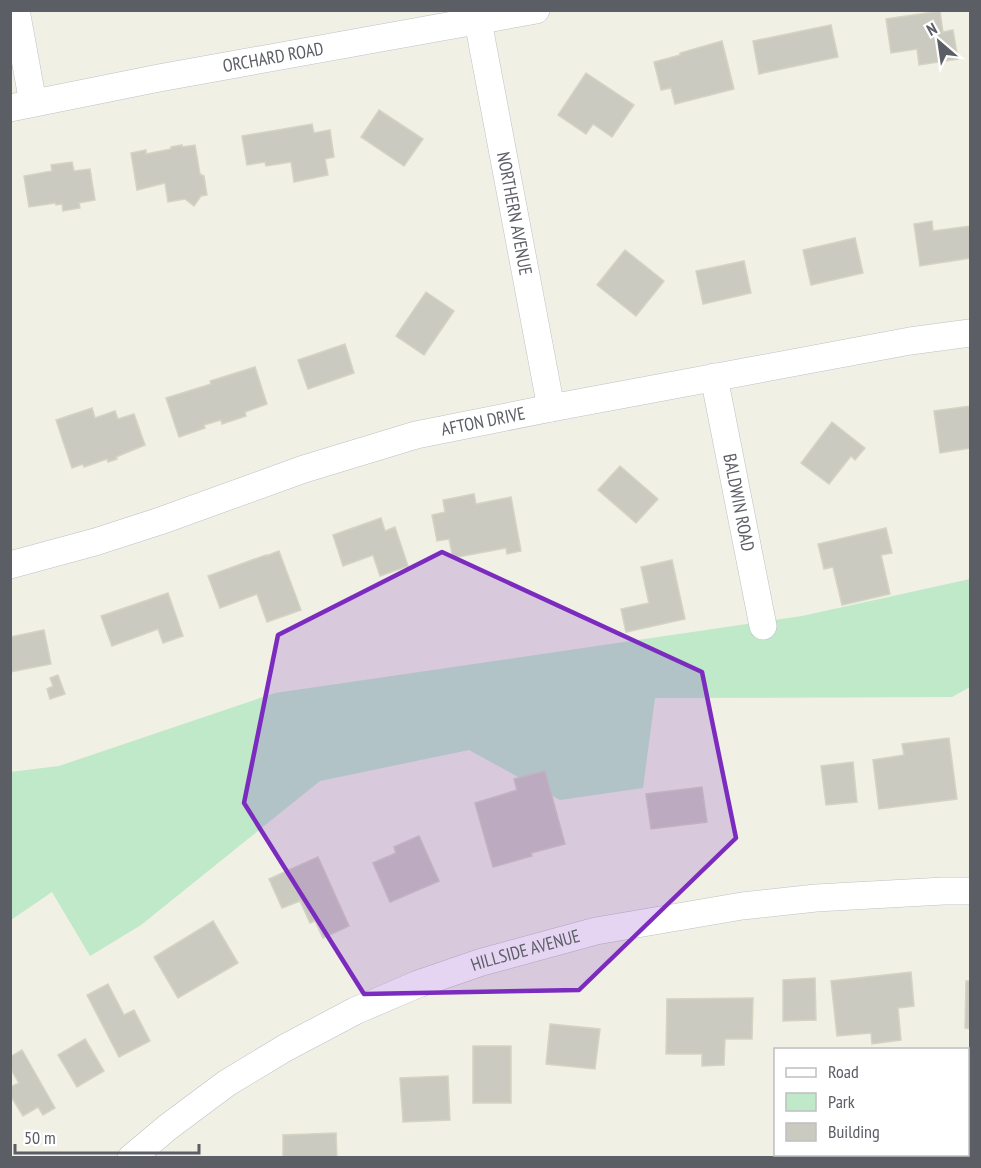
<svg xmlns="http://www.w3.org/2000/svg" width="981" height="1168" font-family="'PT Sans Narrow',sans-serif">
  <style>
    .green { fill: #bfe9c8 }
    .building { fill: #cbcac1; stroke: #d5d3c2; stroke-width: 1.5 }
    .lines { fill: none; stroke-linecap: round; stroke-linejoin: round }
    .minor-casing { stroke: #bec0c6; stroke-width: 28 }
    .minor { stroke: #fff; stroke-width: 27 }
    .marked { fill: #7b2cbf; fill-opacity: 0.2; stroke: #7b2cbf; stroke-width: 4.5; stroke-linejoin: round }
    .labels { text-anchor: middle; stroke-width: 4.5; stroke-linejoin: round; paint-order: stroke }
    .street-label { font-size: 18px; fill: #5c5e66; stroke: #fff }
  </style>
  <rect width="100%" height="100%" fill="#f0f0e4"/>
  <g class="green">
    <polygon points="970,579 970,687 952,697 655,698 643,788 560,800 469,750 320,781 141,925 90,956 52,892 11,920 10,772 59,766 275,693 802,616"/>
    <polygon points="970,1111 970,1157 879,1157 879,1154 968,1154 968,1112"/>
  </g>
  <g class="building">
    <polygon points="940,11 943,32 953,30 958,59 919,65 917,49 891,53 886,19"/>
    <polygon points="831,25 838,57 759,74 753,41"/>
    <polygon points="722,41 734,89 675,104 671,88 661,90 654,62 680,55 680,53"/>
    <polygon points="586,73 634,105 612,137 593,124 586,134 558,115"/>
    <polygon points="379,110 423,139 404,166 361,137"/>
    <polygon points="312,124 314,133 330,130 334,157 325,159 328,175 294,182 291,162 266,166 265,162 247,165 242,136"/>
    <polygon points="182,145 182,147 195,145 200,174 204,176 207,195 201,196 194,206 185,199 168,202 165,183 137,190 131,153 146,150 146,154 171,149 171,147"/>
    <polygon points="72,162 74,171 90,169 95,200 79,203 80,208 63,211 62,204 56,205 55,203 29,207 24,176 52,171 51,165"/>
    <polygon points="932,221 933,231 970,226 970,258 920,266 914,224"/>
    <polygon points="855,238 863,273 811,285 803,250"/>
    <polygon points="625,250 664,281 636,316 597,285"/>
    <polygon points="744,261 751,293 703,304 696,271"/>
    <polygon points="426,292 454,311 424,355 396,336"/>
    <polygon points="345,344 354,373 308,389 298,360"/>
    <polygon points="255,367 267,404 245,412 246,416 222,424 221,420 204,425 205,428 179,437 166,398 211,384 210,381"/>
    <polygon points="970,406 970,448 940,453 934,411"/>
    <polygon points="92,408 95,418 115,411 118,419 134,414 145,445 116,457 117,459 108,462 107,459 84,467 83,464 72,468 56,420"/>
    <polygon points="832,422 865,448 855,460 851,456 829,484 801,463"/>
    <polygon points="620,466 658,499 636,523 598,490"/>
    <polygon points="474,494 476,504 511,497 521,551 507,554 506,548 453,558 449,539 437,541 432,515 445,512 443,500"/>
    <polygon points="381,518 385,531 395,527 408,566 380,576 373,555 343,566 333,535"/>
    <polygon points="886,528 892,553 881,555 890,594 842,605 833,567 824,569 818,544"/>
    <polygon points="279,551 301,610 267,622 257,594 220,608 208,576 266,555 266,556"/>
    <polygon points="672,560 685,619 626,632 621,609 649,603 641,567"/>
    <polygon points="168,593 183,636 163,643 158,629 112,646 101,616"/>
    <polygon points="44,630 51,664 10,672 10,637"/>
    <polygon points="58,675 65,694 50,699 47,689 53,686 50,678"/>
    <polygon points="949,738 957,799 879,809 873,760 904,755 902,744"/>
    <polygon points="853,762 857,802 826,805 821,766"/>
    <polygon points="545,771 565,844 531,853 532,856 493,867 475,803 517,790 514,779"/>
    <polygon points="702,787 707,822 651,829 646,794"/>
    <polygon points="419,836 439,881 390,902 373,863 396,853 394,847"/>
    <polygon points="318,857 349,926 323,938 315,921 310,923 300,901 282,908 269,879"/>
    <polygon points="213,921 238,963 178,998 154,957"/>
    <polygon points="911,972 914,1006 898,1008 901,1040 872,1044 871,1033 837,1036 831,981"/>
    <polygon points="815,978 816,1020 783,1021 783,980"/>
    <polygon points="966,981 970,981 970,1029 965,1028"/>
    <polygon points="108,984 124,1015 134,1010 150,1041 119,1057 87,995"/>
    <polygon points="753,998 752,1039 725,1039 724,1065 702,1066 702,1054 666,1054 667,999"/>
    <polygon points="550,1024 600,1029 595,1069 546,1064"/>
    <polygon points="85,1039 104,1071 77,1087 58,1055"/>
    <rect x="473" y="1046" width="38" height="57"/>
    <polygon points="22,1050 55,1108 43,1115 38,1107 23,1116 10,1095 10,1087 19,1083 10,1068 10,1057"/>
    <polygon points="448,1076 450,1120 403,1122 400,1078"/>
    <polygon points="336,1133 337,1158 283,1158 283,1135"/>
  </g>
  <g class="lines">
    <g class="minor-casing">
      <g id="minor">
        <polyline points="16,10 33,103"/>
        <path id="s1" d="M478 21 551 408"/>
        <path id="s2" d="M10 108 159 78 536 10"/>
        <path id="s3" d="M714 377 763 626"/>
        <path id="s4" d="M10 565 95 542 160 521 304 469 416 435 551 408 910 341 970 333"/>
        <path id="s5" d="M131 1158 168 1127 227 1083 285 1048 355 1011 418 984 482 962 596 931 742 906 816 898 944 891H970"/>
      </g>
    </g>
    <use href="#minor" class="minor"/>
  </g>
  <path class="marked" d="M442 552 702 672 736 838 579 990 364 994 244 803 278 635Z"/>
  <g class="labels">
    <g class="street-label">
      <text dy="6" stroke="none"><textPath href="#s2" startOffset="268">ORCHARD ROAD</textPath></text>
      <text dy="6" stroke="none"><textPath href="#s1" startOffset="196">NORTHERN AVENUE</textPath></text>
      <text dy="6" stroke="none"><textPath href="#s4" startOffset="495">AFTON DRIVE</textPath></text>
      <text dy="6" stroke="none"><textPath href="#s3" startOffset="128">BALDWIN ROAD</textPath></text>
      <text dy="6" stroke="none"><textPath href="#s5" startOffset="450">HILLSIDE AVENUE</textPath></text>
    </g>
  </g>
  <rect width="981" height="1168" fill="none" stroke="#5c5e66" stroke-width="24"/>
  <rect x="774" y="1048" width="195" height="108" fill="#ffffff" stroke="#bebfc2" stroke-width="1.5"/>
  <rect x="786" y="1068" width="30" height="9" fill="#ffffff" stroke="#bebfc2" stroke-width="1.5"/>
  <text x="828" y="1078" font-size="18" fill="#5c5e66">Road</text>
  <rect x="786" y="1093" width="30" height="18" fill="#bfe9c8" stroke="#bebfc2" stroke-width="1.5"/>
  <text x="828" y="1108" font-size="18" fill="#5c5e66">Park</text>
  <rect x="786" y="1123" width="30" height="18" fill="#cbcac1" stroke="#bebfc2" stroke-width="1.5"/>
  <text x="828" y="1138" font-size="18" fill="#5c5e66">Building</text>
  <g transform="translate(939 42) rotate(331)" stroke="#ffffff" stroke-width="4.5" paint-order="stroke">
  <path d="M0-4.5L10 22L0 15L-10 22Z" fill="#5c5e66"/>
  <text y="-9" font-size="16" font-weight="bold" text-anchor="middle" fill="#5c5e66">N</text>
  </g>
  <path d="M15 1144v9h184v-9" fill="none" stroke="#5c5e66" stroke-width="3"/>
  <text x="24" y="1144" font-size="18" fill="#5c5e66" stroke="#ffffff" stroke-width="4.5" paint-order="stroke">50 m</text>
</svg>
